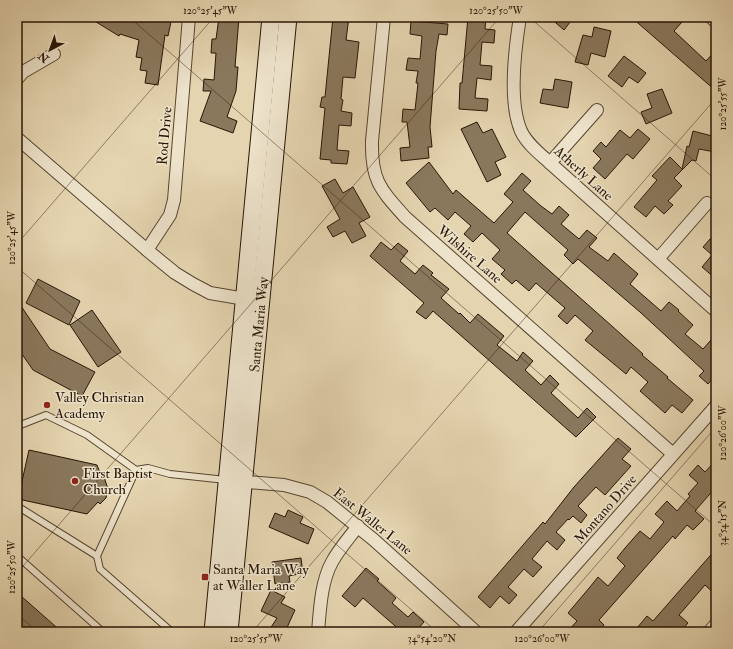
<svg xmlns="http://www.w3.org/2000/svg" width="733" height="649" font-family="'IM FELL Double Pica',serif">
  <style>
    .building { fill: #8a785d; stroke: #281505 }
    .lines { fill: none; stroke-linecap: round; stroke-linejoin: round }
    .lane-casing { stroke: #574530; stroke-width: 8 }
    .street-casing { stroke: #574530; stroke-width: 14 }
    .secondary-casing { stroke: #281505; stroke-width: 19 }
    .lane { stroke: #ede3cb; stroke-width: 6 }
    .street { stroke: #ede3cb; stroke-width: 12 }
    .secondary { stroke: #ede3cb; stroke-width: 17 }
    .ticks { fill: none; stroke: #281505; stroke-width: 1; stroke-opacity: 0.45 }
    .poi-dot { fill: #8f2418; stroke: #ede3cb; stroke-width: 1.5 }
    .labels { text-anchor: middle; stroke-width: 3; stroke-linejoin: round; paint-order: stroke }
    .street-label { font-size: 14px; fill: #281505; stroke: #ede3cb }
    .poi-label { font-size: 14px; fill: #281505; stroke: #ede3cb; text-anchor: start }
    .neatline { fill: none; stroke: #281505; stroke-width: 1.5 }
    .ticks-label { font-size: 10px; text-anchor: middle; fill: #281505 }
  </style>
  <rect width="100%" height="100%" fill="#e4d4af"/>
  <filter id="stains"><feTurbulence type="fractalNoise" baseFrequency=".005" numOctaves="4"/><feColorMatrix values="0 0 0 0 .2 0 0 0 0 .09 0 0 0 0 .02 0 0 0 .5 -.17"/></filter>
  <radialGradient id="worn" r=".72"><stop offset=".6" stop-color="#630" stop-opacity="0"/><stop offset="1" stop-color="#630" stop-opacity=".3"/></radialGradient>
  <g class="building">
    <polygon points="88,17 172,17 168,36 165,35 158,85 145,83 147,71 140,70 142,58 136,57 139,40 120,34 119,36"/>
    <polygon points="219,17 239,17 235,67 238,67 236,91 227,117 237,121 233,133 200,121 211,91 203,91 204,79 214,80 216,53 211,53 212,39 216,39"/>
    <polygon points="333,17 349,17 346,40 359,42 355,78 343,77 341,99 343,100 341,111 352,113 351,126 339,125 337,150 349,151 347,164 331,163 331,160 320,159 325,108 320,107 322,97 325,97"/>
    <polygon points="468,17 486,17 485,29 495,30 494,43 482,42 480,65 492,66 491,80 477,78 475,98 488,99 487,111 459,109 460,83 462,83"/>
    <polygon points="549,17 574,17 564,30"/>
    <polygon points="631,17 676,17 682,22 674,31 706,61 716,50 716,91"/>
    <polygon points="411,21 448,24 447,35 439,34 436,51 430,127 432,147 428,147 429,158 401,161 400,148 410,147 407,122 402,122 403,109 415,110 418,83 416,83 418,71 406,70 408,58 420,59 422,36 410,34"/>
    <polygon points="594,27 611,31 605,57 591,53 588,65 575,62 583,35 592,37"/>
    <polygon points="624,56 646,73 638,83 629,77 622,87 608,76"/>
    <polygon points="555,79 572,82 568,108 540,103 543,89 553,90"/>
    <polygon points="662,89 672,113 646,124 641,112 652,108 647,94"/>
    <polygon points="477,122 483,133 492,129 506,157 495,162 501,175 487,182 461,129"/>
    <polygon points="638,129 650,139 633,159 627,154 605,179 593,168 601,159 593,151 601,142 606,147 620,130 630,138"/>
    <polygon points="693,131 716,137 715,152 699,149 696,161 692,160 674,178 682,186 668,201 673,205 664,214 655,206 646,217 634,207 657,180 652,176 670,157 682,169 687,146 689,147"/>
    <polygon points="429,162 453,194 456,190 494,223 513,202 504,194 522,173 531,181 523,190 541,206 552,214 559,206 569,215 561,224 579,239 587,230 597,238 589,247 608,261 614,253 624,262 638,274 630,284 661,311 669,302 679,310 678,311 693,325 685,334 703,349 711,340 716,344 716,374 708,384 699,376 704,371 640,312 578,259 573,264 564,255 568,250 525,212 507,233 613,327 643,354 642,355 668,377 667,378 693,400 682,413 672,405 665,413 640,391 648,382 631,367 626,374 585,340 593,331 575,315 567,324 558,316 565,308 536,283 529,291 516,280 512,284 501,274 505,270 492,259 500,250 482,233 473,242 464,234 471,226 455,212 448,220 435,208 430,212 406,183"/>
    <polygon points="335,179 343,193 353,187 370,217 359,223 366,236 352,243 345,231 333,237 327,227 340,219 322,186"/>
    <polygon points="711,238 716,243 716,279 702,267 712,255 703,247"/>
    <polygon points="381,242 391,250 398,243 408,251 400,261 415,274 423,265 433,273 431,275 449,289 441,298 459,314 460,313 470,323 478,314 504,336 497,345 517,361 523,352 533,361 525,370 541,385 550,375 559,384 551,393 578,418 587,408 596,417 576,437 433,311 426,319 416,312 424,303 370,256"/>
    <polygon points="38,279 80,301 69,325 26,303"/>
    <polygon points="17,300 50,349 95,372 82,396 33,370 17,347"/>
    <polygon points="92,310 121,352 98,367 70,325"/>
    <polygon points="618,438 631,449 622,459 631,466 605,495 596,487 578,506 587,515 581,523 573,516 569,520 568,519 556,532 565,540 557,550 547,541 532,559 542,567 533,577 524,569 508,587 517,595 509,604 500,596 490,608 478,597 543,522 545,524 574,487"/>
    <polygon points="29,450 97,465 102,478 104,477 108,489 106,498 100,504 98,502 87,514 18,499"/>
    <polygon points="716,460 716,487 695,511 704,519 693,530 687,525 675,539 673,536 599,620 604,625 598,632 567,632 577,621 568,613 590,587 598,577 608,586 625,566 617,558 625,548 640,531 650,539 664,522 655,514 667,501 677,511 690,496 688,494 698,483 689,475 698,465 705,472"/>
    <polygon points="288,510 303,517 300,523 314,529 308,544 269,527 275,513 285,517"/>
    <polygon points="716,549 716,595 705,585 679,615 688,623 680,632 642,632 637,628 647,616 653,621"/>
    <polygon points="301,558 303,573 289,576 290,582 275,584 272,562"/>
    <polygon points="366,568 379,579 377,581 396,598 392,603 408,617 413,612 424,622 415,632 402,632 363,598 355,607 342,596"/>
    <polygon points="271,590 285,597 281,603 295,610 285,632 268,632 277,618 261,611"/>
    <polygon points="21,596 46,618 62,632 17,632 17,601"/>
  </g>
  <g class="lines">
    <g class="lane-casing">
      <g id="lane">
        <polyline points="17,428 18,426 46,415 87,435 136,470"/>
        <polyline points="17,506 97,556"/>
        <polyline points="17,556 103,632"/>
        <polyline points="172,632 100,569 97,556 136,470 148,468 170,474 226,480"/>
      </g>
    </g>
    <g class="street-casing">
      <g id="street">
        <path d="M384 17 372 141C371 180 380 189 405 217L673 454"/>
        <path d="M520 17C515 48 508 101 521 131 527 144 540 154 550 163L716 311"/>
        <polyline points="711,17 716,22"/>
        <polyline points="17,79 23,72 54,54"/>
        <polyline points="17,138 147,250 175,273 193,284 210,293 245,299"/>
        <polyline points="550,163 597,110"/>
        <polyline points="147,250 170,215 174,200 189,17"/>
        <polyline points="658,259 707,203"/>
        <polyline points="236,481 284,485 310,492 327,502 374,540 476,632"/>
        <path d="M318 632C320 609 321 582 332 562 339 549 349 538 358 526"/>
        <polyline points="516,632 716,406"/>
        <polyline points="709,632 716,624"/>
      </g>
    </g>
    <g class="secondary-casing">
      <g id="secondary">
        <polyline points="213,632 271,17"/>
        <path id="s1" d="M229 632 288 17"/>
      </g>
    </g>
    <use href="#lane" class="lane"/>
    <use href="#street" class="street"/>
    <use href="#secondary" class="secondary"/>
  </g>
  <path class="ticks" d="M129 17 716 527M529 17 716 180M17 244 214 17M17 267 437 632M17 573 500 17M17 614 38 632M252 632 716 98M538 632 716 427"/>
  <g class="poi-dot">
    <circle cx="47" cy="405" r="4"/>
    <circle cx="75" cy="481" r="4"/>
    <rect x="201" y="573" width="8" height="8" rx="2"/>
  </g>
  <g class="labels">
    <g class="street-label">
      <text transform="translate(164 136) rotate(-85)" y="5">Rod Drive</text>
      <text transform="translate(584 173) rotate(42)" y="5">Atherly Lane</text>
      <text transform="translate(470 254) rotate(41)" y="5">Wilshire Lane</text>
      <text dy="5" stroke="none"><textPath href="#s1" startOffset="309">Santa Maria Way</textPath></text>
      <text transform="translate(605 509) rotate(-49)" y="5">Montano Drive</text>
      <text transform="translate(373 521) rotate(39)" y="5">East Waller Lane</text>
    </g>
    <g class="poi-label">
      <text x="55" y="402">Valley Christian<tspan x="55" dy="16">Academy</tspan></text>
      <text x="83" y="478">First Baptist<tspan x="83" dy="16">Church</tspan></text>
      <text x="213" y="574">Santa Maria Way<tspan x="213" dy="16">at Waller Lane</tspan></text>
    </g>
  </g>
  <rect width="733" height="649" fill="none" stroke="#e4d4af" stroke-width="44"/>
  <g transform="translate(50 50) rotate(221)" stroke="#ede3cb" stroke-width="3" paint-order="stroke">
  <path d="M0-3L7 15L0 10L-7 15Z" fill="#281505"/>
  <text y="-6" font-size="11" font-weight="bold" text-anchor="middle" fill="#281505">N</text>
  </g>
  <rect x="22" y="22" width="689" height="605" class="neatline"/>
  <g class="ticks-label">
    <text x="210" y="14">120°25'45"W</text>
    <text x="496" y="14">120°25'50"W</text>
    <text transform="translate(722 104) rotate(-90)" y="4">120°25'55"W</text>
    <text transform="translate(11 238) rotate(-90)" y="4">120°25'45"W</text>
    <text transform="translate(722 433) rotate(-90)" y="4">120°26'00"W</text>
    <text transform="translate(722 523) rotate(-90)" y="4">34°54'15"N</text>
    <text transform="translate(11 567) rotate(-90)" y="4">120°25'50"W</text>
    <text x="256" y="642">120°25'55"W</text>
    <text x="432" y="642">34°54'20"N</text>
    <text x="542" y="642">120°26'00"W</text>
  </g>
  <rect width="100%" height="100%" filter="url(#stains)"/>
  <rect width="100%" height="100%" fill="url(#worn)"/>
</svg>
